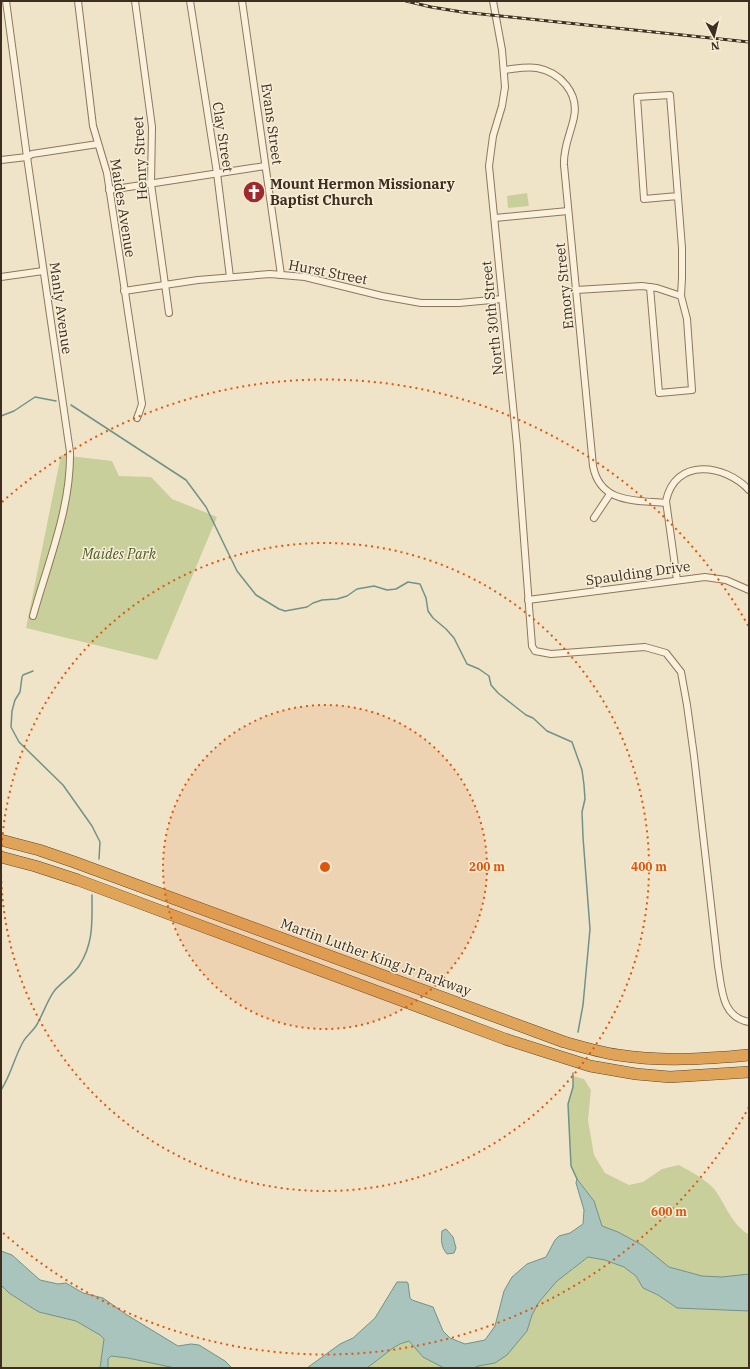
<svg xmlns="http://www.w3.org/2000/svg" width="750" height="1369" font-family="'IBM Plex Serif',serif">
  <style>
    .green { fill: #c9cf9b }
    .water { fill: #a9c4bc; stroke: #6f938a }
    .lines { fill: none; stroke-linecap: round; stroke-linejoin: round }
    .stream { stroke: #6f938a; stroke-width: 1.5 }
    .minor-casing { stroke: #8d765c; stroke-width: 8 }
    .motorway-casing { stroke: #5b4430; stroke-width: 12 }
    .minor { stroke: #faf1dc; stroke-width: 6 }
    .motorway { stroke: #e0a458; stroke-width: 11 }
    .rail-casing { stroke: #3d2e20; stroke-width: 3 }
    .rail { stroke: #f7eed8; stroke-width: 1.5; stroke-dasharray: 4.5; stroke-linecap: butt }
    .ring { fill: none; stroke: #df570d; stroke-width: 2; stroke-dasharray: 2 4 }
    .labels { text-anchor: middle; stroke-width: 3; stroke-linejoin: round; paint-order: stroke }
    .street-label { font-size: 14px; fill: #3d2e20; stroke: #f7eed8 }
    .poi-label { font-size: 14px; font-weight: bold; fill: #3d2e20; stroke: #f7eed8; text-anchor: start }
    .park-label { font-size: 14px; font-style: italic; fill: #4d5a26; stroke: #f7eed8 }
    .centre { fill: #df570d; stroke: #f7eed8; stroke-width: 2 }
    .ring-label { font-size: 12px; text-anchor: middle; font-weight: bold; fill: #df570d; stroke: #f7eed8; stroke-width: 3; stroke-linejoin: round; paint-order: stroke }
  </style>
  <rect width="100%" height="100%" fill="#f0e4c8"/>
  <g class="green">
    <polygon points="527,193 529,206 508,208 507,196"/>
    <polygon points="61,455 112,461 119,476 151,477 172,499 217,517 157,660 26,628"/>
    <path d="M573 1076 584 1079 591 1090 588 1120 594 1155 605 1173 629 1185 643 1182 662 1169 679 1165C690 1171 707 1180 715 1190 727 1207 730 1222 749 1235V1274L722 1277 702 1276 669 1267 642 1245 618 1232 602 1226 594 1201 577 1179 571 1166 568 1104 573 1088Z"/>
    <polygon points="588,1257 605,1260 624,1267 636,1276 643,1288 658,1295 677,1308 749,1311 749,1368 474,1368 478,1366 495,1363 527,1331 532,1315 539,1302 557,1281"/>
    <polygon points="1,1285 9,1293 34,1309 39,1312 76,1321 100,1335 104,1339 100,1368 1,1368"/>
    <path d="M409 1341 423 1357 444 1368H367C381 1358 393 1346 409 1341Z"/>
    <polygon points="111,1356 128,1358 175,1368 108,1368 108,1359"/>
  </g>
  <g class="water">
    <polygon points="577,1179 594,1201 602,1226 618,1232 642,1245 669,1267 702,1276 722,1277 749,1274 749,1311 677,1308 658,1295 643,1288 636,1276 624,1267 605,1260 588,1257 557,1281 539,1302 532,1315 527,1331 507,1355 495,1363 478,1366 474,1368 444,1368 423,1357 409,1341 400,1344 393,1348 367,1368 307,1368 340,1344 353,1338 375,1318 397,1282 407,1282 408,1283 410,1298 412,1300 433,1307 443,1331 450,1338 465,1344 485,1340 495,1326 504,1291 512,1277 527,1264 546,1257 555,1240 559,1236 570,1233 583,1224 584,1210 576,1183"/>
    <path d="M446 1229 453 1237 456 1248 454 1253 447 1254C441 1247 441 1240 442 1231Z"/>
    <polygon points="1,1251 12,1255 40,1280 58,1284 66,1283 83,1293 103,1298 127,1315 178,1346 191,1344 199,1345 225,1361 232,1368 175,1368 128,1358 111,1356 108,1359 108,1368 100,1368 104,1339 100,1335 76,1321 39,1312 34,1309 9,1293 1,1285"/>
  </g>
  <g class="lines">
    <g class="stream">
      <polyline points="71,405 186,480 206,507 237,571 256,595 279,609 285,611 307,607 313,603 322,600 337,599 347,596 357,589 374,586 387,590 396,589 408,582 420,584 426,598 428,611 433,618 446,629 454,638 467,664 479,669 489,676 491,685 498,693 526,715 533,718 547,731 572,742 582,770 584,785 585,799 582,812 583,837 590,929 583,1005 578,1032"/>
      <polyline points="1,416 14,411 35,397 56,401"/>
      <polyline points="33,671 23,675 22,677 20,692 15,700 12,711 11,727 19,742 63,785 92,826 100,842 99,859"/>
      <polyline points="573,1073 573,1087 568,1104 571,1166 577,1179"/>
      <path d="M1 1090C11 1075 14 1058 23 1042 26 1036 32 1032 36 1026 43 1015 47 1000 55 990 62 982 73 975 79 966 94 943 92 921 92 895"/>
    </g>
    <g class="minor-casing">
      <g id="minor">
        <path d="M6 1 27 157 70 452C71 508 48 562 33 616"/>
        <polyline points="78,1 93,126 107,173 142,404 139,413 137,418"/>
        <polyline points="135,1 152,127 151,184 169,313"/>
        <polyline points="190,1 217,173 230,277"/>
        <polyline points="242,1 281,275"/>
        <path d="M493 1 502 50 505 87 502 106 493 136 489 166 517 446 532 646 535 651 551 654 645 647 666 653 681 672 687 705 694 756 718 966C722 988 721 1017 749 1022"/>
        <path d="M504 70C515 69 526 66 537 68 560 72 579 93 574 117 571 133 563 147 564 165L593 466C600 504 636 500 666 503"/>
        <polyline points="1,160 27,157 32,154 98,144"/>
        <polyline points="109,190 265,166"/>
        <polyline points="495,218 568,211"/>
        <polyline points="1,277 43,271"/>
        <polyline points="650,287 659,393 692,390 687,319 681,296 682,278 682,248 670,95 637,97 644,199 678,196"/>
        <polyline points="576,290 642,286 657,288 681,296"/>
        <polyline points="124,291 198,280 270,274 305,277 382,296 421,303 459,303 502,299"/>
        <polyline points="594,518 610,494"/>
        <path d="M677 580 666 501C675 457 725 464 749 490"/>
        <polyline points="528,600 705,577 726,580 749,590"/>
      </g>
    </g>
    <g class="motorway-casing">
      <g id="motorway">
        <path d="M1 840 39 850 74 862 564 1042C582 1047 599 1052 618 1055 661 1062 705 1059 749 1055"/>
        <polyline points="1,857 35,866 78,880 505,1039 590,1066 636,1074 670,1077 749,1072"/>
      </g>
    </g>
    <use href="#minor" class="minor"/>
    <use href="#motorway" class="motorway"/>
    <g class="rail-casing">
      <polyline id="rail" points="406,1 431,7 462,12 749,42"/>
    </g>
    <use href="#rail" class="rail"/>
  </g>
  <circle cx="325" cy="867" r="162" fill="#df570d" fill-opacity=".12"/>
  <g class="ring">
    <circle cx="325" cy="867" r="162"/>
    <path d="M1 864A324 324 0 1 1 1 870"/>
    <path d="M749 1107A487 487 0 0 1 2 1232M2 502A487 487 0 0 1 749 627"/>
  </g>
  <defs>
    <g id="church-disc" transform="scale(1.15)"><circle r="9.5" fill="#9e2a2b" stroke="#f7eed8"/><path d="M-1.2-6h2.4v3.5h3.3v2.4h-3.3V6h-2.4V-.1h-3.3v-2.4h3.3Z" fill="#fff"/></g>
  </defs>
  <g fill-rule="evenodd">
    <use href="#church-disc" x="254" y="192"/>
  </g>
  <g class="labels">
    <g class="street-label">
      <text transform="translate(272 124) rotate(82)" y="5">Evans Street</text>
      <text transform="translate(223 137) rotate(81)" y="5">Clay Street</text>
      <text transform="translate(140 158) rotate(-93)" y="5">Henry Street</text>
      <text transform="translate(123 208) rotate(81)" y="5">Maides Avenue</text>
      <text transform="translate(328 272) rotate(11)" y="5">Hurst Street</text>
      <text transform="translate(564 286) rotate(-96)" y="5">Emory Street</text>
      <text transform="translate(61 308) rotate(82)" y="5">Manly Avenue</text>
      <text transform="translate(492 318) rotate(-96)" y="5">North 30th Street</text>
      <text transform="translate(638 573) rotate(-8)" y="5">Spaulding Drive</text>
      <text transform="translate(376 957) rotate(20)" y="5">Martin Luther King Jr Parkway</text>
    </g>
    <g class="poi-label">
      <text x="270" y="189">Mount Hermon Missionary<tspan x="270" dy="16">Baptist Church</tspan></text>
    </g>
    <g class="park-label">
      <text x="119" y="559">Maides Park</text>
    </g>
  </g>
  <circle cx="325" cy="867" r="6" class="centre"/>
  <g class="ring-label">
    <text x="487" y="871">200 m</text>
    <text x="649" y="871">400 m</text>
    <text x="669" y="1216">600 m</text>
  </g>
  <rect width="750" height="1369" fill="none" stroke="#3d2e20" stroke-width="4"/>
  <g transform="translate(714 36) rotate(173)" stroke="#f7eed8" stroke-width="3" paint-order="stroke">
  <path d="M0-3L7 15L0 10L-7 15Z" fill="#3d2e20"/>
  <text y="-6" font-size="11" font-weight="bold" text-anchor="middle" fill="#3d2e20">N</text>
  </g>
</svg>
